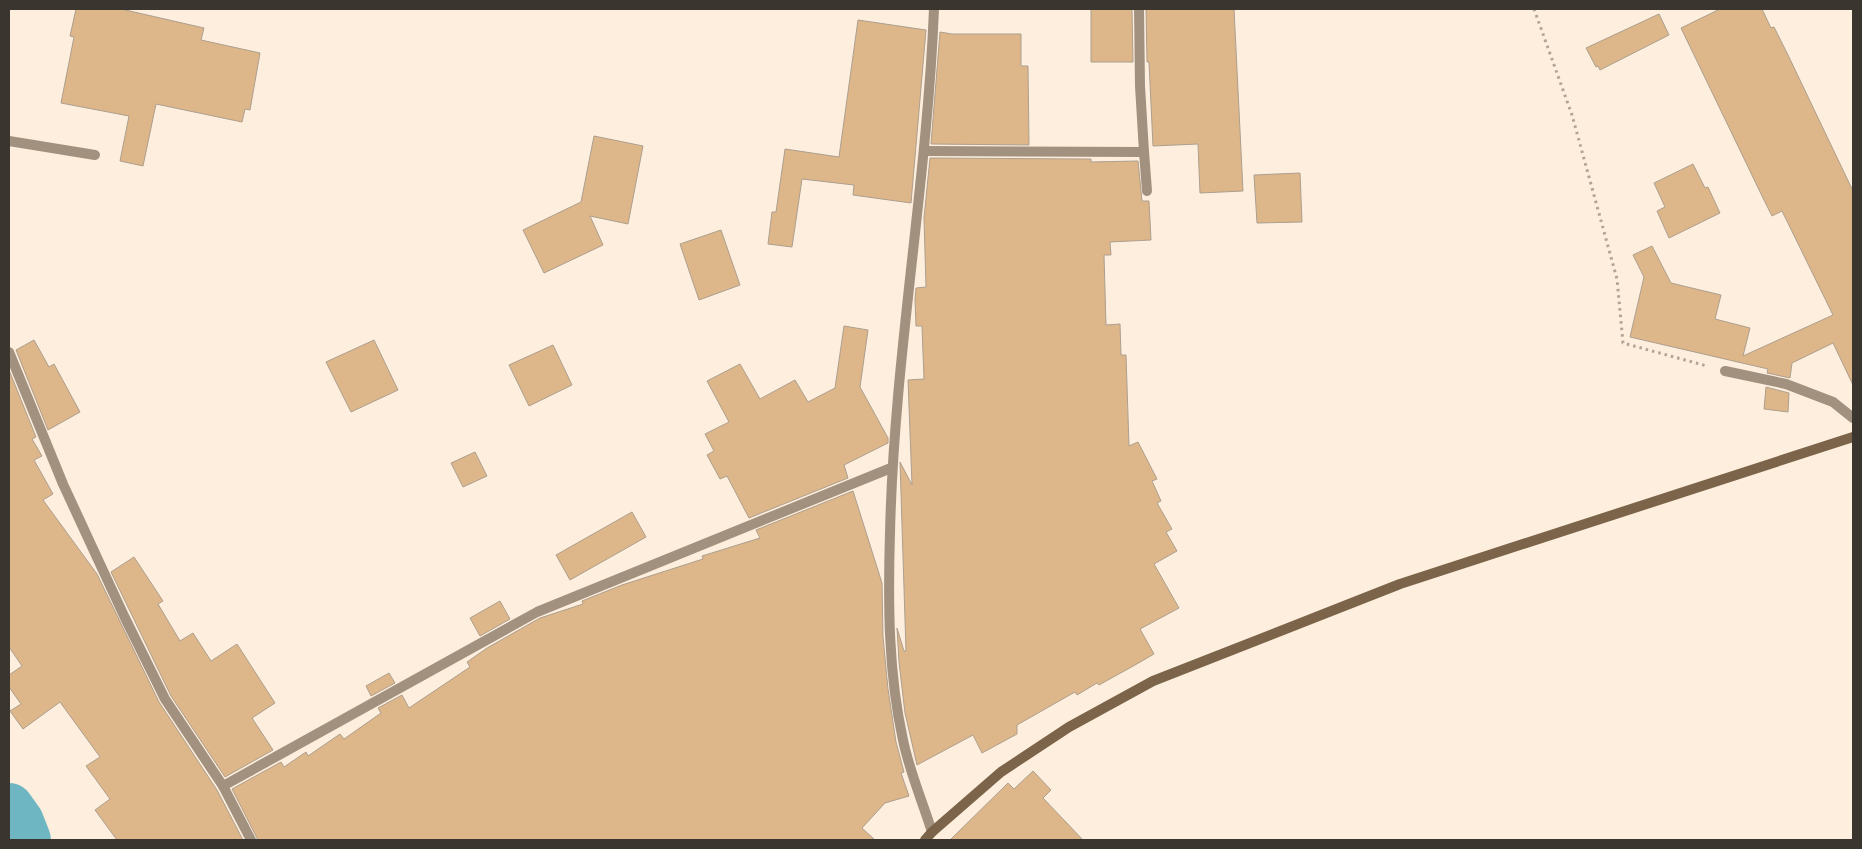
<svg xmlns="http://www.w3.org/2000/svg" width="1862" height="849" font-family="'Varela Round',sans-serif">
  <style>
    .lines { fill: none; stroke-linecap: round; stroke-linejoin: round }
    .river { stroke: #6fb6c3; stroke-width: 50 }
    .building { fill: #ddb68a; stroke: #ad9f8f }
    .path { stroke: #b0a498; stroke-width: 3; stroke-dasharray: 2.5 4; stroke-linecap: butt }
    .lane { stroke: #a2917f; stroke-width: 10 }
    .street { stroke: #a2917f; stroke-width: 10 }
    .secondary { stroke: #7b6449; stroke-width: 10 }
  </style>
  <rect width="100%" height="100%" fill="#fdeedd"/>
  <g class="lines">
    <polyline class="river" points="9,808 19,822 26,840"/>
  </g>
  <g class="building">
    <polygon points="76,9 121,9 204,28 201,40 260,53 250,110 245,109 242,122 156,104 143,166 120,161 129,116 61,103 74,37 70,36"/>
    <polygon points="1091,9 1132,9 1133,62 1091,62"/>
    <polygon points="1146,9 1234,9 1243,191 1200,193 1198,144 1153,146 1149,62 1147,62"/>
    <polygon points="1720,9 1762,9 1771,28 1774,27 1788,55 1853,191 1853,385 1833,343 1792,363 1790,378 1767,373 1768,369 1630,337 1644,277 1633,255 1652,246 1671,283 1721,295 1715,319 1750,328 1743,356 1833,315 1782,211 1772,216 1763,198 1681,28"/>
    <polygon points="1659,14 1669,35 1600,70 1598,66 1596,67 1586,48"/>
    <polygon points="858,20 926,30 911,203 853,195 854,185 802,179 792,247 768,244 772,212 776,212 785,149 839,157"/>
    <polygon points="940,32 952,34 1021,34 1021,66 1028,66 1029,145 931,144"/>
    <polygon points="594,136 643,146 628,224 590,216 603,245 544,273 523,230 581,202"/>
    <polygon points="930,158 1091,159 1091,162 1138,161 1142,201 1149,201 1151,240 1110,242 1111,255 1104,255 1106,325 1120,324 1121,355 1126,355 1129,446 1138,442 1157,479 1152,481 1161,501 1157,503 1172,529 1166,532 1177,551 1154,564 1179,608 1140,629 1154,654 1135,665 1099,685 1097,683 1077,695 1075,692 1017,725 1017,734 982,753 973,735 917,765 905,713 899,662 897,628 904,651 906,651 900,462 912,485 908,380 924,379 922,326 916,326 915,299 916,288 926,287 924,218"/>
    <polygon points="1693,164 1705,188 1708,187 1720,213 1669,238 1657,211 1665,207 1654,183"/>
    <polygon points="1300,173 1302,222 1257,223 1254,175"/>
    <polygon points="721,230 740,285 699,300 680,244"/>
    <polygon points="844,326 868,330 860,387 888,438 888,443 844,465 848,478 749,518 727,476 720,479 707,455 714,451 705,434 729,422 707,381 740,364 760,399 795,380 808,402 835,388"/>
    <polygon points="34,340 49,367 54,364 80,412 48,430 16,350"/>
    <polygon points="374,340 398,390 351,412 326,362"/>
    <polygon points="553,345 572,385 529,406 509,365"/>
    <polygon points="9,370 36,437 32,439 42,456 34,460 53,494 43,500 97,574 159,702 217,790 243,840 117,840 95,810 110,799 86,766 100,757 60,702 23,729 10,711 21,704 9,687 9,675 22,666 9,647"/>
    <polygon points="1766,387 1789,393 1788,412 1764,409"/>
    <polygon points="475,452 487,476 463,487 451,463"/>
    <polygon points="853,491 882,583 883,637 888,689 896,742 904,772 901,773 909,796 885,803 862,828 875,840 258,840 232,789 281,762 284,767 306,752 308,756 340,734 344,739 381,713 378,708 402,695 409,708 470,667 467,662 487,648 540,618 583,604 582,601 622,585 703,559 702,556 760,538 756,530"/>
    <polygon points="632,512 646,537 570,580 556,555"/>
    <polygon points="134,557 163,601 158,604 180,641 193,633 211,661 237,644 275,703 252,718 273,750 225,777 171,696 111,572"/>
    <polygon points="500,601 510,619 480,636 470,618"/>
    <polygon points="389,673 395,683 371,696 366,686"/>
    <polygon points="1033,771 1051,790 1043,798 1083,840 950,840 1008,783 1014,789"/>
  </g>
  <g class="lines">
    <polyline class="path" points="1534,9 1572,115 1617,279 1623,343 1707,366"/>
    <polyline class="lane" points="1725,371 1786,384 1833,402 1853,418"/>
    <g class="street">
      <polyline points="9,141 95,155"/>
      <polyline points="924,151 1144,152 1140,86 1139,9"/>
      <polyline points="1144,152 1147,191"/>
      <polyline points="9,352 63,484 125,618 165,699 223,786 251,840"/>
      <polyline points="223,786 537,612 891,468"/>
      <path d="M932 832C923 803 909 770 903 740 888 672 888 602 890 533 894 357 927 184 934 9"/>
    </g>
    <polyline class="secondary" points="925,840 932,832 1001,772 1069,727 1153,681 1400,584 1853,437"/>
  </g>
  <rect width="1862" height="849" fill="none" stroke="#3b352f" stroke-width="20"/>
</svg>
